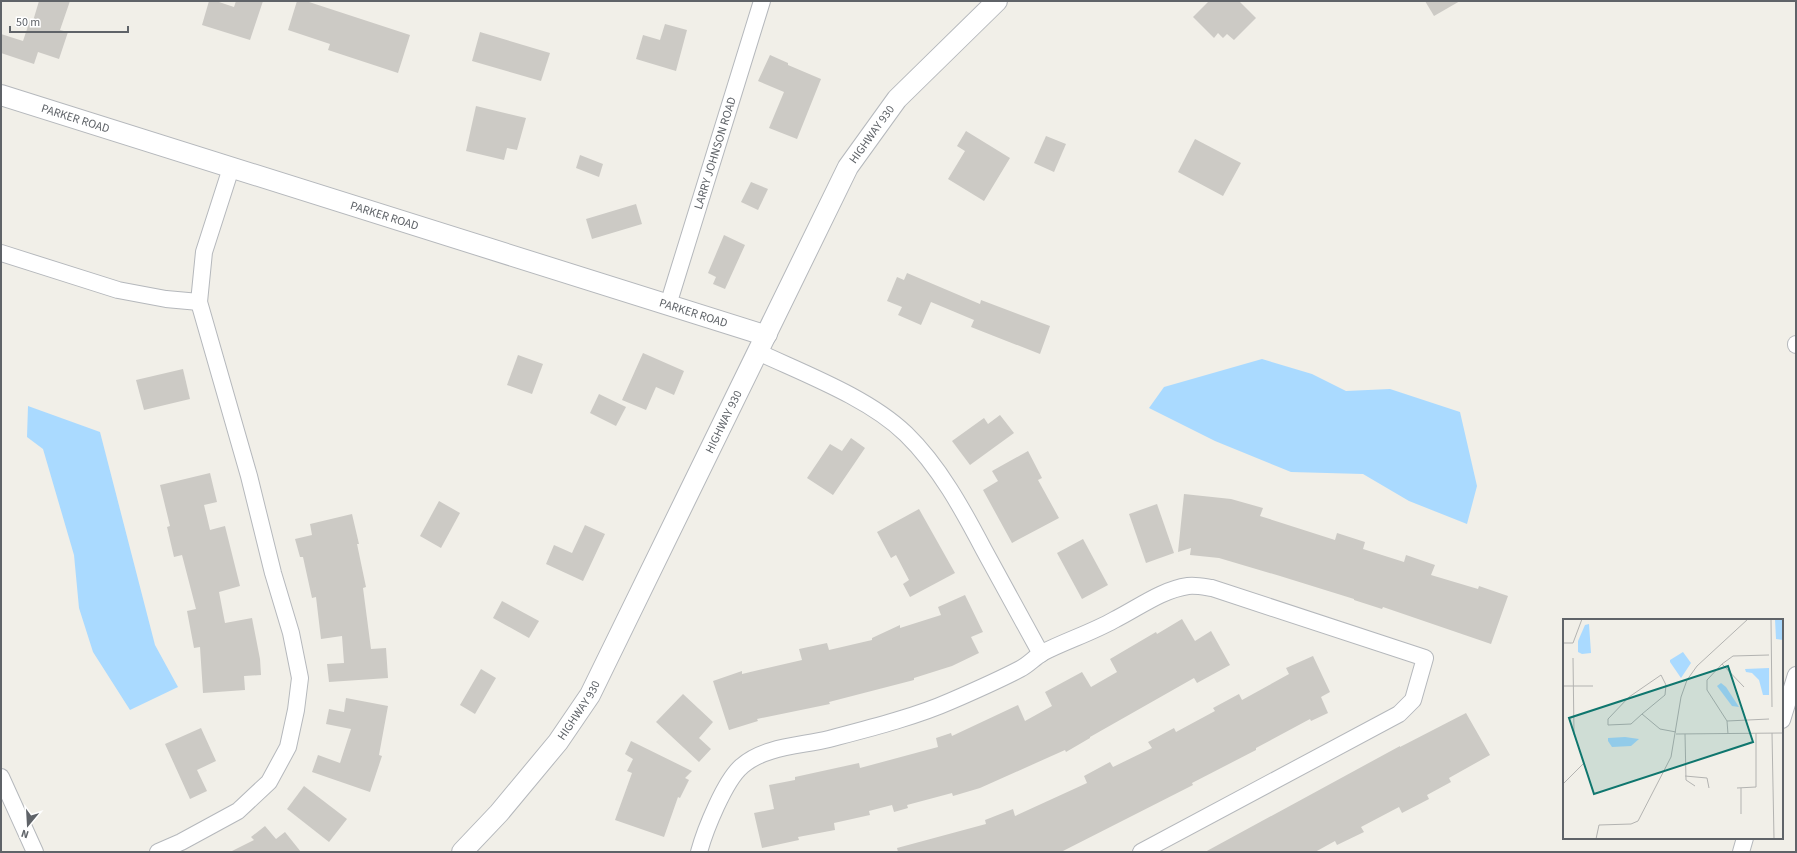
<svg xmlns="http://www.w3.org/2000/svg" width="1797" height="853" font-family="'Source Sans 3',sans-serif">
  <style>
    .water { fill: #aadaff }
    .building { fill: #cccac5 }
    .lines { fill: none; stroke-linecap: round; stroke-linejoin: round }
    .minor-casing { stroke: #b5b8bc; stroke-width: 18 }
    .tertiary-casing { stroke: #b5b8bc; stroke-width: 22 }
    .minor { stroke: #fff; stroke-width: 16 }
    .tertiary { stroke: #fff; stroke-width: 20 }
    .labels { text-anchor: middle; stroke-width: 3.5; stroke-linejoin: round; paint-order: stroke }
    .street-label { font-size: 12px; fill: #5f6368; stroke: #fff }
    .inset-road { fill: none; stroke: #b3b3b1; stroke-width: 1 }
    .view { fill: #0f766e; fill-opacity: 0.15; stroke: #0f766e; stroke-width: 2 }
    .inset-edge { fill: none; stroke: #5f6368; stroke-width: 2 }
  </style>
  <rect width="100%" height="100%" fill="#f1efe8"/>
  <g class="water">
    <polygon points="1262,359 1312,374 1346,391 1390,389 1460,412 1477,486 1467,524 1409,501 1363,474 1291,472 1215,441 1149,408 1164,387"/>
    <polygon points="28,406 100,432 155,645 178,687 130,710 93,652 79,608 74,555 43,449 27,437"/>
  </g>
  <g class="building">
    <polygon points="39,1 70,1 60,30 68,32 59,59 38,52 34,64 1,53 1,34 23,41 30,20 33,21"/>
    <polygon points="209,1 216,1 234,7 236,1 263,1 250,40 202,25"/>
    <polygon points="297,1 306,1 410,35 398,73 328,50 330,44 288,30"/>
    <polygon points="1209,1 1239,1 1256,18 1234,40 1227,34 1223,38 1218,33 1214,38 1193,17"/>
    <polygon points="1425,1 1460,1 1434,16"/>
    <polygon points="665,24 687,30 676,71 636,59 643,35 660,40"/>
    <polygon points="480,32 550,53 541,81 472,61"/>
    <polygon points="770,55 788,63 788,65 821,79 797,139 769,128 784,92 758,81"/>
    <polygon points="476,106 526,118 517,150 507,148 504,160 466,151"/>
    <polygon points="966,131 1010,158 984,201 948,179 965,151 957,146"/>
    <polygon points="1046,136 1066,144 1054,172 1034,163"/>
    <polygon points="1195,139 1241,163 1223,196 1178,172"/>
    <polygon points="580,155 603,164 599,177 576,168"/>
    <polygon points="751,182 768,189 758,210 741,202"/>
    <polygon points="636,204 642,224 592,239 586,219"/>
    <polygon points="724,235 745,245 725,289 713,284 716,277 708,273"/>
    <polygon points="907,273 980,304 981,300 1050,326 1040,354 971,327 974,320 931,302 921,325 898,315 902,307 887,301 897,277 904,280"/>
    <polygon points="643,353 684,371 674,395 656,387 646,410 622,400"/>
    <polygon points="518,355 543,364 532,394 507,385"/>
    <polygon points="183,369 190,399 144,410 136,380"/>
    <polygon points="599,394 626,407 616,426 590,413"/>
    <polygon points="1000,415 1014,433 970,465 952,441 984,418 988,424"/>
    <polygon points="851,438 865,448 833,495 807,478 830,444 842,451"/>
    <polygon points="1028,451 1042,478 1038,480 1059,518 1012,543 983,490 998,481 992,471"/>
    <polygon points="210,473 217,502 204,505 210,530 225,526 240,586 219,592 225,623 252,618 260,659 261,675 244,676 245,690 203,693 200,647 194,648 187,611 196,609 182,555 174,557 167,527 170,526 160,485"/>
    <polygon points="1184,494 1231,499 1263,508 1260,516 1335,540 1337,533 1365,542 1363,549 1404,562 1406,555 1435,565 1431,575 1478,589 1479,586 1508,596 1491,644 1383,607 1382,609 1354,600 1354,599 1280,576 1219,558 1190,555 1191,548 1178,552"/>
    <polygon points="439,501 460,513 441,548 420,536"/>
    <polygon points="1157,504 1174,553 1146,563 1129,514"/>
    <polygon points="919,509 955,573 910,597 903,584 909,580 896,555 891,558 877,532"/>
    <polygon points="352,514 359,544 357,544 366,587 363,588 371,649 386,648 388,678 329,682 327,664 344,663 342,636 321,639 316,597 312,598 303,557 300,557 295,539 312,535 310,524"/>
    <polygon points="585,525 605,534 583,581 546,564 554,545 572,553"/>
    <polygon points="1083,539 1108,585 1082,599 1057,553"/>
    <polygon points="965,595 983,632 971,637 979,653 952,666 914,678 914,680 829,702 830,704 757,719 758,721 729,730 713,681 742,671 742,674 802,660 799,649 827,643 829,650 872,640 872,638 900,625 900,628 941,615 938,607"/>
    <polygon points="502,601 539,621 529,638 493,618"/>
    <polygon points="1182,619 1195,641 1211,631 1230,665 1197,683 1194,678 1090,737 1090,738 1066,752 1065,750 980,788 953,796 952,793 907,805 908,808 894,812 892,805 869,811 870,815 834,823 835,830 798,837 799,840 762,848 754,813 774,809 769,785 795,780 795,777 859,763 860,768 938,747 936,738 951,733 952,736 1018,705 1025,721 1052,706 1045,692 1082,672 1091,687 1117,672 1110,659 1156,632 1157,634"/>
    <polygon points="1313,656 1330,692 1321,697 1328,713 1311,721 1310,719 1256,748 1256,750 1192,783 1193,785 1061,852 898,852 897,848 986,824 985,820 1013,809 1015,816 1087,783 1084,776 1110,762 1113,767 1152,748 1148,742 1174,728 1176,732 1215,711 1213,708 1239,694 1242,700 1289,674 1286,668"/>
    <polygon points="481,669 496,678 475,714 460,705"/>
    <polygon points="683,694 713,722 699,738 711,749 699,762 656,722"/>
    <polygon points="346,698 388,706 379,755 382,756 370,792 312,772 318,755 340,763 351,729 326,724 329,709 344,712"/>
    <polygon points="1466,713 1490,755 1449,778 1451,782 1427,795 1429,799 1402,813 1399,807 1361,827 1364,832 1337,845 1335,841 1315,852 1205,852 1400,746 1400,747"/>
    <polygon points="201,728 216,761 197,770 207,791 190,799 165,744"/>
    <polygon points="631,741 692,771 685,778 689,780 680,798 678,797 664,837 615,820 632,773 627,771 633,759 625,754"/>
    <polygon points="304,786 347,819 329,842 287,809"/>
    <polygon points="265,826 276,839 285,832 301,852 230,852 254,840 251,837"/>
  </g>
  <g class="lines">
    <g class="minor-casing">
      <g id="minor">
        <polyline points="1,253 118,290 166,299 199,302"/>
        <path id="s1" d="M668 305 762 1"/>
        <polyline points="1796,345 1796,344"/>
        <path d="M758 352C805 374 869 398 906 434 939 466 963 510 984 550 1003 584 1022 619 1041 654"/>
        <polyline points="1782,720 1796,675"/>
        <polyline points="1,777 35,852"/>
        <polyline points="158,852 181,842 238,811 269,782 288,747 296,710 300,678 291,633 273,573 249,476 199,302 204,252 231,168"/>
        <path d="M699 852C705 830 725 780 742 766 765 746 801 746 829 739 867 729 915 717 951 701 974 691 997 681 1020 669 1028 665 1034 658 1042 653 1065 641 1091 633 1114 620 1138 608 1161 590 1188 586 1196 585 1205 587 1212 588L1425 658 1413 700 1399 714 1141 852"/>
        <polyline points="1741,852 1745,838"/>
      </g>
    </g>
    <g class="tertiary-casing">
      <g id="tertiary">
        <path id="s2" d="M1 95 764 335 767 334"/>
        <path id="s3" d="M462 852 499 813 558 742 590 695 848 167 897 99 997 1"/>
      </g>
    </g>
    <use href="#minor" class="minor"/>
    <use href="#tertiary" class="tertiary"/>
  </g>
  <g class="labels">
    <g class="street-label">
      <text dy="4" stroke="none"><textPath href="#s2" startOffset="78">PARKER ROAD</textPath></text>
      <text dy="4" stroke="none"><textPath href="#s3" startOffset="831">HIGHWAY 930</textPath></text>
      <text dy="4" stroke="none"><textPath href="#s1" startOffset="159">LARRY JOHNSON ROAD</textPath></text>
      <text dy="4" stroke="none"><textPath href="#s2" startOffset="402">PARKER ROAD</textPath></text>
      <text dy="4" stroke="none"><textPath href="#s2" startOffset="726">PARKER ROAD</textPath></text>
      <text dy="4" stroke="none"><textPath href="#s3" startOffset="507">HIGHWAY 930</textPath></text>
      <text dy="4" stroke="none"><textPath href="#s3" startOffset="184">HIGHWAY 930</textPath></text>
    </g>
  </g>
  <g transform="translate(1563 619)">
    <rect width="220" height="220" fill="#f1efe8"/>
    <path d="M212 0H220V21L213 20ZM26 5 28 34 19 35 15 33V22L22 6ZM120 33 128 44 118 59 107 43V41ZM206 49V76H200L196 61 189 54 183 53 182 50ZM158 64 163 68 176 88 169 87 154 67ZM62 118 76 120 68 127 49 128 45 122V119Z" fill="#aadaff"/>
    <path class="inset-road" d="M208 0 209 88M0 24H10L19 0M10 39 11 116M159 45 170 37 206 36M0 67H30M79 95 102 76 103 66 98 56 66 78 45 100V106L68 105 79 95 97 110 113 113M164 102 206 100M209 114 211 220M113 115 220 114M122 115 123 161 132 167M165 115 164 102 144 71V61L159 45 181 68M122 157 144 159 146 169M0 165 21 144M174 169 193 168V114M178 169V195M33 220 36 206 68 205 75 202 108 138 118 78 124 61 134 47 185 0"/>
    <path class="view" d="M165 47 190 123 31 175 6 99Z"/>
    <rect width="220" height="220" class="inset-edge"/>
  </g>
  <rect width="1797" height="853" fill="none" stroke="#5f6368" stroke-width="4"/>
  <g transform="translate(28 825) rotate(198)" stroke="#ffffff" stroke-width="3" paint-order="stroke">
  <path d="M0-3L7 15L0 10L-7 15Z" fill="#5f6368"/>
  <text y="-6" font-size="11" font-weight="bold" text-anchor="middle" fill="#5f6368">N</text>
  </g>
  <path d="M10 26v6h118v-6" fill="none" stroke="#5f6368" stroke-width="2"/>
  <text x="16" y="26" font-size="12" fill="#5f6368" stroke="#ffffff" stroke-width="3" paint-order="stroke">50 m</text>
</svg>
